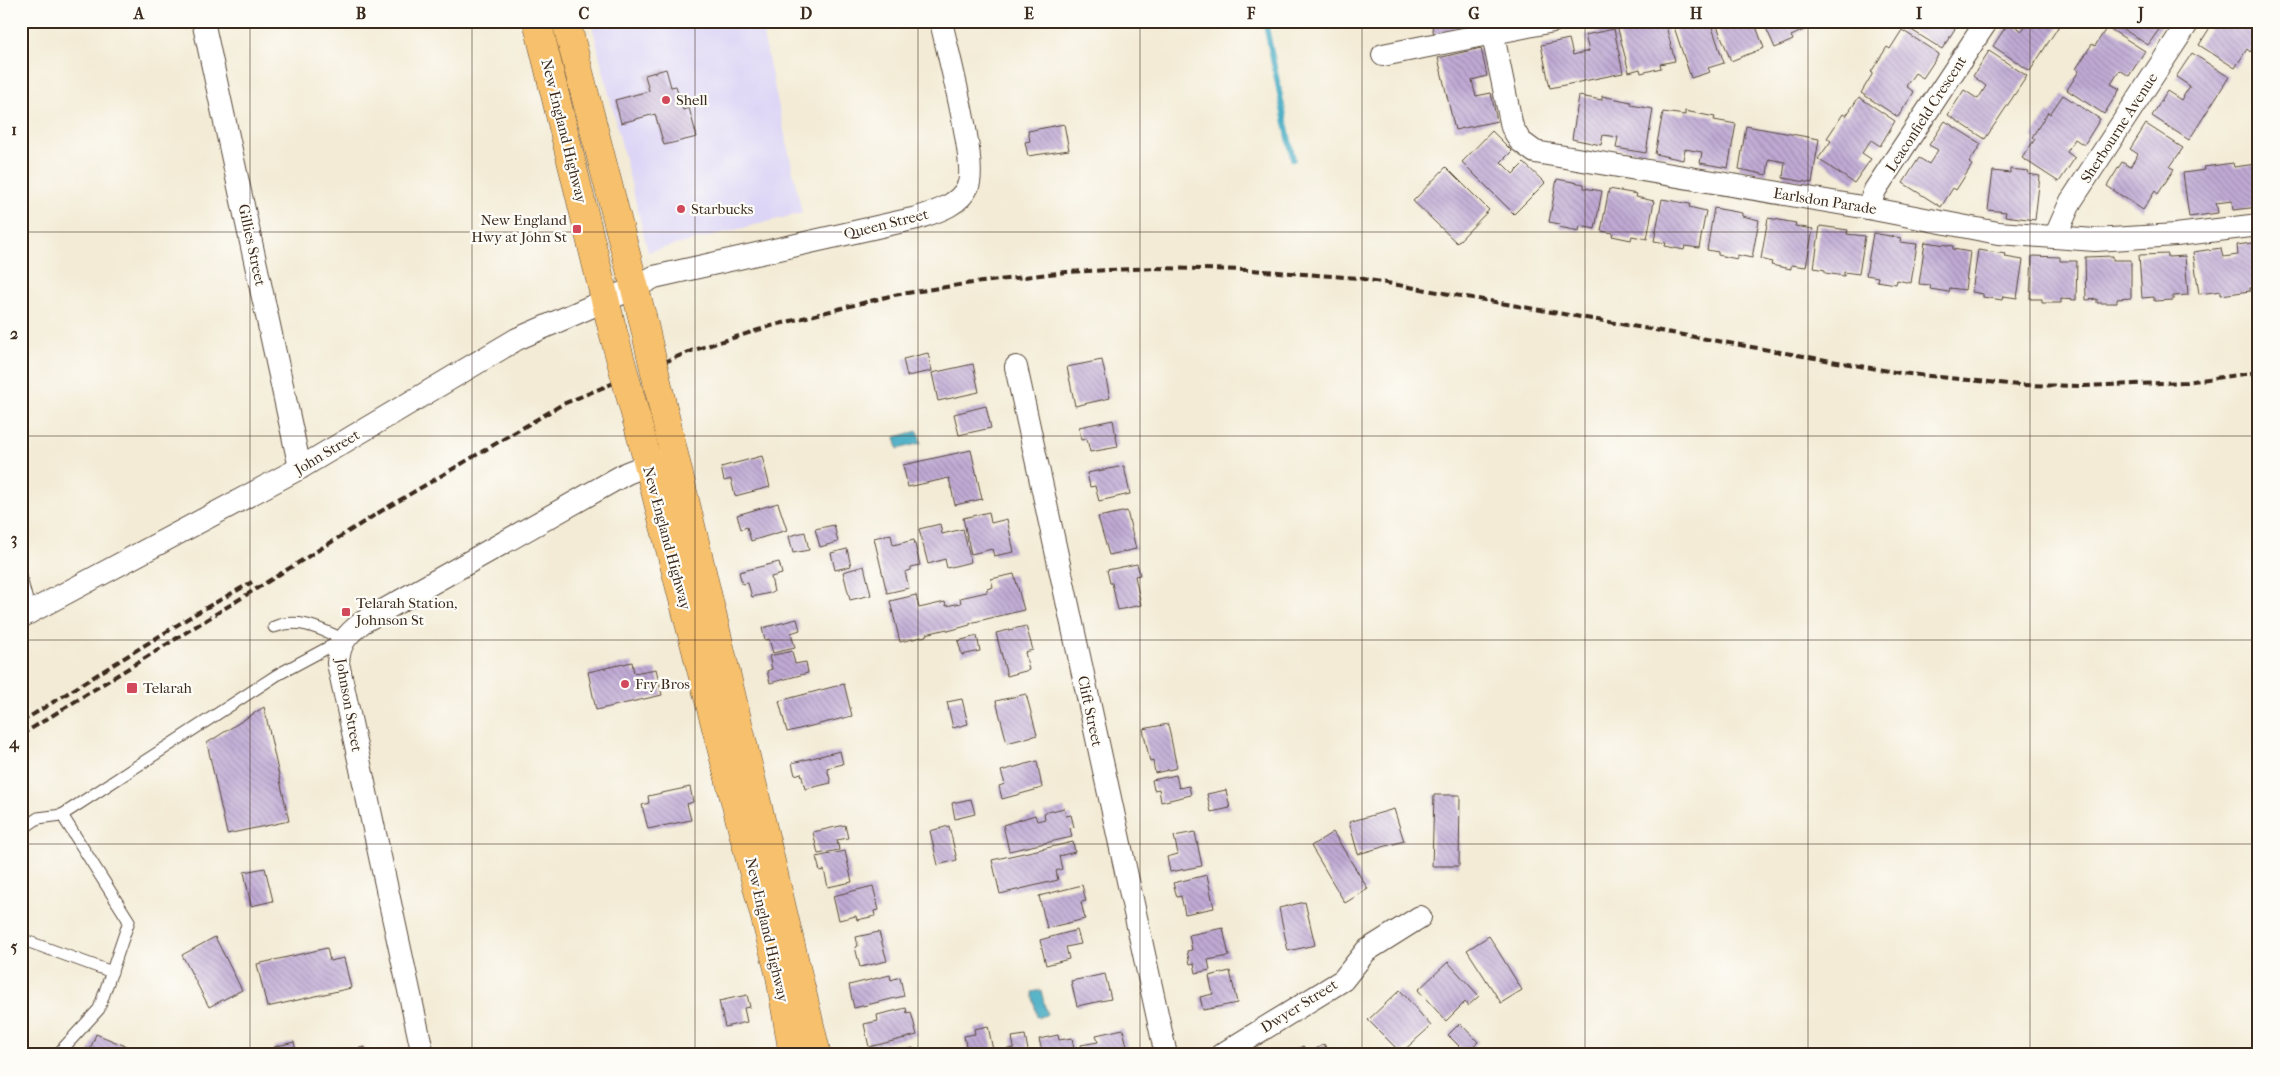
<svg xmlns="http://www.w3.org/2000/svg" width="2280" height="1076" font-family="'IM FELL French Canon',serif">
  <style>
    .built { fill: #ddd5f6 }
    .water { fill: #42aac2; stroke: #3e6a70 }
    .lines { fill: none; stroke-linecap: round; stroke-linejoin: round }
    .stream { stroke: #42aac2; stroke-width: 5.5 }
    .building { fill: url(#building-back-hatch) }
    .lane-casing { stroke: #574739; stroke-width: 13 }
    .street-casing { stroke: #574739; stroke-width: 24 }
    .highway-casing { stroke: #574739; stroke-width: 29 }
    .lane { stroke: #fff; stroke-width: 11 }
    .street { stroke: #fff; stroke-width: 22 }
    .highway { stroke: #f7c06c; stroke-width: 28 }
    .rail { stroke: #3b2a1e; stroke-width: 4; stroke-dasharray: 8 4; stroke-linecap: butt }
    .highway-bridge-casing { stroke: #574739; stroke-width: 29; stroke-linecap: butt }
    .highway-bridge { stroke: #f7c06c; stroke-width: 28 }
    .grid { fill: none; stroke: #3b2a1e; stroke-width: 1; stroke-opacity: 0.55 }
    .poi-dot { fill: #d1495b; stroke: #fdfcf7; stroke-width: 2 }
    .labels { text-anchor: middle; stroke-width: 4.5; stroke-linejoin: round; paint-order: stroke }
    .poi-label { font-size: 15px; fill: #3b2a1e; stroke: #fdfcf7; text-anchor: start }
    .street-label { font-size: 15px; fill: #3b2a1e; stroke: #fdfcf7 }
    .neatline { fill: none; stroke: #3b2a1e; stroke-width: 2 }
    .grid-label { font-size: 16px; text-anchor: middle; font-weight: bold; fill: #3b2a1e }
  </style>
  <defs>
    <pattern id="building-back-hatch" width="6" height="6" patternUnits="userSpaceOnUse" patternTransform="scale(1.25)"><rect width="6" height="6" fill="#c0aad5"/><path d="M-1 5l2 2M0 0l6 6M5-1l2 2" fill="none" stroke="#9d8bac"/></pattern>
  </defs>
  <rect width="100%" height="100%" fill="#fdfcf7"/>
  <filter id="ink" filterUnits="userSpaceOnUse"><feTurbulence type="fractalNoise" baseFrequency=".02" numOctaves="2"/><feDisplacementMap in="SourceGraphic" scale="10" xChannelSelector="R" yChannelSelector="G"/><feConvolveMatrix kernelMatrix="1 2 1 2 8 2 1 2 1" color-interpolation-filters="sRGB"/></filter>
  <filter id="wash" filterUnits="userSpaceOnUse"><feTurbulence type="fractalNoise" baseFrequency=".0096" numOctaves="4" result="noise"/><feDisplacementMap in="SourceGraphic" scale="20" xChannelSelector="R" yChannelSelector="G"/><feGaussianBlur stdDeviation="1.12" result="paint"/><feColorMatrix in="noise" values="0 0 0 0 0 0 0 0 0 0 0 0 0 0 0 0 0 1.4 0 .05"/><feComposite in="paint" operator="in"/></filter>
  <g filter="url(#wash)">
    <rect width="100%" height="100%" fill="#f3ebd5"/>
    <polygon class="built" points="591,21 760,21 802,213 648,252"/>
    <g class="water">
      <polygon points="918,431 921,443 898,449 895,437"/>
      <polygon points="1041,990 1047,1015 1037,1017 1032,992"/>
    </g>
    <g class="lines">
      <polyline class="stream" points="1265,21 1293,159"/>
    </g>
    <g id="blocks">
      <g class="building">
        <polygon points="1431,21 1476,21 1477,26 1434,35"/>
        <polygon points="1672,21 1710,21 1724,63 1708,68 1710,72 1691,78"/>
        <polygon points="1715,21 1754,21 1764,48 1731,61"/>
        <polygon points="1763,21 1803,21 1806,29 1791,36 1793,40 1775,48"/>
        <polygon points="1908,21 1953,21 1958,24 1942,49 1905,26"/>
        <polygon points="2028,21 2062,21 2030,71 1993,46 2009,22 2022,31"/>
        <polygon points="2111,21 2165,21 2148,45"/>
        <polygon points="2214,21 2222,26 2225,21 2259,21 2259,39 2250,52 2247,49 2235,68 2199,45"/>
        <polygon points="1647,22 1648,26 1665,22 1675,61 1660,64 1661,68 1641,73 1640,69 1629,72 1618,29"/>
        <polygon points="2107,27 2145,51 2129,76 2120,70 2111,84 2120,89 2104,114 2067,90 2079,71 2076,69 2092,44 2095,46"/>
        <polygon points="1614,29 1623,73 1550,88 1541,45 1569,39 1573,55 1589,51 1585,35"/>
        <polygon points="1902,30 1939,54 1923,78 1915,73 1906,86 1914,92 1898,117 1861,93 1873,73 1871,72 1887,47 1890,49"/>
        <polygon points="1481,48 1487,76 1472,80 1474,89 1476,96 1491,93 1497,121 1455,130 1438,58"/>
        <polygon points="1989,51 2027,76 1985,139 1948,115 1964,90 1978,99 1986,86 1973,76"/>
        <polygon points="2192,53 2229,77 2189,140 2152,116 2167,91 2181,100 2190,86 2176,77"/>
        <polygon points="666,69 671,87 676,86 683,110 689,108 697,137 664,145 655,114 621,123 615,100 649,91 645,75"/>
        <polygon points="2063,95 2100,119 2084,145 2075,139 2067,152 2075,158 2059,182 2022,158 2035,139 2032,137 2048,112 2050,114"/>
        <polygon points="1579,96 1602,100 1602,96 1631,102 1631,105 1653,109 1646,153 1616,148 1618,137 1603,135 1601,145 1572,139"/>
        <polygon points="1859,97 1895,121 1880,146 1871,140 1862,153 1871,159 1854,183 1818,159 1831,141 1827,138 1843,114 1846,116"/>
        <polygon points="1685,111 1715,117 1714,120 1736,124 1728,168 1700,163 1702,152 1685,149 1683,160 1655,154 1663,112 1685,115"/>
        <polygon points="1945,121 1981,144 1969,163 1972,165 1956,190 1953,188 1941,207 1903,183 1919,158 1929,164 1938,150 1929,145"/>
        <polygon points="1064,124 1069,150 1028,156 1025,142 1030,141 1028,131"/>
        <polygon points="2146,124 2183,148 2170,167 2174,169 2158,194 2155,191 2143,210 2107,186 2122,162 2130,167 2138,154 2130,149"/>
        <polygon points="1746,126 1819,139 1812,183 1783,178 1785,162 1769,159 1767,175 1739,169"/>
        <polygon points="1492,131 1512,151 1501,162 1513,174 1524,163 1545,183 1514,214 1462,162"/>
        <polygon points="2233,163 2234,167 2256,164 2259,207 2233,210 2232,201 2216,203 2218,213 2189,217 2183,173 2205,170 2204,167"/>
        <polygon points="1446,167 1489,210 1457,243 1413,201"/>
        <polygon points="2010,169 2029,171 2028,174 2040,176 2035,220 2005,216 2006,212 1988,210 1993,171 2010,173"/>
        <polygon points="1557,179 1584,184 1584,188 1602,191 1595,229 1580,226 1579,231 1559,227 1560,224 1549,222"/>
        <polygon points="1609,189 1637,194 1636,197 1654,201 1647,239 1632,236 1631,240 1612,236 1613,233 1601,231"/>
        <polygon points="1662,199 1690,204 1689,207 1706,211 1699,248 1685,246 1684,250 1665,246 1666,243 1654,241"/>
        <polygon points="1714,208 1742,213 1742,216 1759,220 1752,258 1737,255 1737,259 1718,255 1718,252 1707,250"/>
        <polygon points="1768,218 1796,223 1795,226 1813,229 1806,267 1791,265 1791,269 1771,265 1772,262 1761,259"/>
        <polygon points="1820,226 1848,230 1847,234 1865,236 1859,274 1844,272 1844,276 1825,273 1825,270 1814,268"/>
        <polygon points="1873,233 1901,238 1900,242 1917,244 1911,283 1897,280 1896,284 1877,281 1878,277 1866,275"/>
        <polygon points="1925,242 1953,246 1953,249 1970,252 1965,290 1950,288 1949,292 1930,289 1931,285 1919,284"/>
        <polygon points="2259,242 2259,286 2250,288 2250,291 2221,295 2221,291 2199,294 2193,252 2221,248 2223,257 2238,255 2237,245"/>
        <polygon points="1978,250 2006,254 2005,257 2023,260 2017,298 2003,296 2002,300 1983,297 1983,294 1972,292"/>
        <polygon points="2168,254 2168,257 2185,256 2188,295 2173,296 2173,300 2154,301 2154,297 2142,298 2139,255"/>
        <polygon points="2032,256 2060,257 2060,261 2077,261 2076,300 2061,299 2061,303 2042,303 2042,299 2030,299"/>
        <polygon points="2113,256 2113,260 2131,260 2131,298 2117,299 2117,303 2097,303 2097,299 2086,300 2085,257"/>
        <polygon points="928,353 932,371 907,376 903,359"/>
        <polygon points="1102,360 1110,398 1075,406 1067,367"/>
        <polygon points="973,364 979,392 938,401 932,373"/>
        <polygon points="986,406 991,428 959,435 954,414"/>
        <polygon points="1113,420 1118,447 1090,452 1087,439 1081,440 1079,427"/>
        <polygon points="971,450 982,499 955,505 949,478 908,487 903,465"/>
        <polygon points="762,456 770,487 735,496 731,479 724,481 721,467"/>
        <polygon points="1124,466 1130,494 1099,501 1095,486 1090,487 1087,473"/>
        <polygon points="778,503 787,530 751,541 747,527 741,529 737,515"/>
        <polygon points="1127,511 1136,549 1109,555 1098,517"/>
        <polygon points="989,512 991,523 1007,519 1014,552 994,556 992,549 971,554 963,518"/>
        <polygon points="940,524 942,534 963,529 971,562 947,568 945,559 928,564 919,529"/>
        <polygon points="834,525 838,542 820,547 815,529"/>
        <polygon points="805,532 809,550 793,553 789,536"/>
        <polygon points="891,534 893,545 914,540 920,565 911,567 911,570 905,572 909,588 887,593 874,538"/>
        <polygon points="847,549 851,566 835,570 831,553"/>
        <polygon points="779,562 782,574 771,577 774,592 752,597 748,583 742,584 739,572"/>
        <polygon points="1137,564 1140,575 1135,576 1141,605 1118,610 1112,583 1110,583 1107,570"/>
        <polygon points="864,566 871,595 850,600 843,572"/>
        <polygon points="1014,574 1024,610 970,623 970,625 948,631 947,629 926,634 926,636 900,642 890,601 916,595 919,608 945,602 946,606 961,603 960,598 987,592 987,589 993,587 991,579"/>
        <polygon points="797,619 800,630 791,633 795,648 773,653 769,639 765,640 762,628"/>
        <polygon points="1026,626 1033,650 1025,652 1029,670 1007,676 996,633"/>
        <polygon points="977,636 980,651 962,655 958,641"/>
        <polygon points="792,651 795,664 806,662 808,673 770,683 767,671 772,669 769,656"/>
        <polygon points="632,662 634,673 656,669 662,695 596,710 588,672"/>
        <polygon points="844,684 852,716 787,732 779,701"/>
        <polygon points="1026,694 1037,735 1007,743 996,701"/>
        <polygon points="962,699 968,724 953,728 947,702"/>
        <polygon points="264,707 289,821 227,834 207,743"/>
        <polygon points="1168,724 1177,768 1155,773 1153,761 1150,762 1143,729"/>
        <polygon points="840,751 843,764 827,768 831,783 805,789 801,773 795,775 792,763"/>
        <polygon points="1037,761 1042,788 1002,799 999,786 1005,784 1001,771"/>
        <polygon points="1176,775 1179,788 1189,786 1191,795 1161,802 1159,789 1154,790 1152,780"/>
        <polygon points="690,787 693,802 687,804 691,820 648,829 642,805 649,803 648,796"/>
        <polygon points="1226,790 1230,808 1211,812 1207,794"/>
        <polygon points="1434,795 1460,795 1459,866 1432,866"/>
        <polygon points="971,799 975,814 955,819 952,803"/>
        <polygon points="1064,808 1066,816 1071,815 1074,827 1070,828 1072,837 1009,851 1003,825 1035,815 1037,821 1045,819 1044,813"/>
        <polygon points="1394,809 1404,841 1358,854 1349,822"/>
        <polygon points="845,825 848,838 837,840 839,850 818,854 813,832"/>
        <polygon points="949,826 957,860 938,865 930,831"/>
        <polygon points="1195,832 1202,866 1170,872 1167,857 1178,854 1174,836"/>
        <polygon points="1333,832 1368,889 1345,903 1311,846"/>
        <polygon points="1073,842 1075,852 1059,856 1062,869 1056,871 1058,880 1000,894 992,860"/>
        <polygon points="845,851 852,882 828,887 824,870 820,871 816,857"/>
        <polygon points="265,868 273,901 251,906 244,872"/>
        <polygon points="1207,875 1214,908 1185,914 1181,896 1177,897 1173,883"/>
        <polygon points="1082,885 1086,901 1081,902 1085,919 1047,928 1039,896"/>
        <polygon points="873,886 879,910 874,911 875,916 857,920 856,916 839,920 833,896"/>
        <polygon points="1305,902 1315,945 1288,951 1279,908"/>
        <polygon points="1223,928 1229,956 1208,960 1210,970 1196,973 1194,963 1190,964 1187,951 1192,950 1189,935"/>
        <polygon points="1077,930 1081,944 1066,947 1069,959 1046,965 1040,940"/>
        <polygon points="879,932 887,961 860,967 855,947 858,946 856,937"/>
        <polygon points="1489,936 1522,990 1501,1003 1467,950"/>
        <polygon points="215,937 242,990 209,1007 182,955"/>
        <polygon points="327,948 330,961 344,958 351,988 267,1007 257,964"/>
        <polygon points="1448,962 1479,996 1468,1006 1465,1002 1446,1021 1418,990"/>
        <polygon points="1230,971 1237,1003 1203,1010 1200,997 1213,994 1209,976"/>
        <polygon points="1105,974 1111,999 1077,1006 1071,981"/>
        <polygon points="890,975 891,980 900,977 904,996 854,1008 849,985"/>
        <polygon points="1400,990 1431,1026 1401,1053 1368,1020"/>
        <polygon points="747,995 750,1007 744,1008 747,1022 725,1027 719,1001"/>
        <polygon points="906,1008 907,1013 911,1012 917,1035 869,1047 864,1024 878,1021 877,1015"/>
        <polygon points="1460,1023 1478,1042 1466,1053 1448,1035"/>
        <polygon points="988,1026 994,1055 968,1055 964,1036 975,1034 974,1029"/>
        <polygon points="1123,1029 1129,1055 1083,1055 1081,1045 1098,1042 1096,1035"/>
        <polygon points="96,1034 148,1055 88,1055"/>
        <polygon points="1025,1035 1029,1055 1003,1055 1002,1050 1014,1048 1012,1037"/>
        <polygon points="1058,1035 1059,1040 1072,1038 1075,1055 1043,1055 1039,1039"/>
        <polygon points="294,1042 297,1055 276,1055 274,1047"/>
        <polygon points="1324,1044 1330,1055 1291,1055 1290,1053 1303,1046 1308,1054"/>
        <polygon points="365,1047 366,1055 333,1055 333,1054"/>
        <polygon points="913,1048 915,1055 887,1055 887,1054"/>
      </g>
    </g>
  </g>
  <g filter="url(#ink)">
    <use href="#blocks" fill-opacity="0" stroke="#574739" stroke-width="1"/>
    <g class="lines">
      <g class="lane-casing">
        <g id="lane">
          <polyline points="21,578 30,612"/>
          <path d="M274 627C299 617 320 629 343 639"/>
          <polyline points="21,830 38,818 62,815"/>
          <polyline points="21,939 112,972"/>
          <polyline points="57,1055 99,1009 129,921 62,815 277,675 342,640"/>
        </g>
      </g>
      <g class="street-casing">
        <g id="street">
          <polyline points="203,21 300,468"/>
          <polyline points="1490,21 1512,127 1520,141 1535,152 1868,208 1998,233 2095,240 2176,235 2259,225"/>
          <polyline points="1383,55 1553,21"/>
          <polyline points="1868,208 1875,190 1987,21"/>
          <polyline points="2055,237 2071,201 2189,21"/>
          <polyline points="1016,367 1166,1055"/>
          <path d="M21 617 300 468 517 339 634 288 654 277 917 218C935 212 959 206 968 186 978 163 947 51 941 21"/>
          <path d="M423 1055 338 663C339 643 347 634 363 622L627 473 663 459"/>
          <polyline points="1221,1055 1343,980 1366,951 1420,917"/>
        </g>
      </g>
      <g class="highway-casing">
        <g id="highway">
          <polyline points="537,21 612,328"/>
          <polyline points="566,21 642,316"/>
          <polyline points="664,412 817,1055"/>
          <polyline points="637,421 780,976 793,1055"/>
        </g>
      </g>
      <use href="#lane" class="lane"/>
      <use href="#street" class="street"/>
      <use href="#highway" class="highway"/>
      <g class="rail">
        <polyline points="21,722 195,614 252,582"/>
        <polyline points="21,735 383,510 563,404 691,351 771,326 894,295 965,284 1066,272 1155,268 1251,270 1358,278 1900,373 2018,385 2084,386 2186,382 2259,372"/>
      </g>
      <g class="highway-bridge-casing">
        <g id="highway-bridge">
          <polyline points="642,316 664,412"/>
          <polyline points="612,328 637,421"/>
        </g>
      </g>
      <use href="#highway-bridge" class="highway-bridge"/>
    </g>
  </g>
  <path class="grid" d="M250 21V1055M472 21V1055M695 21V1055M918 21V1055M1140 21V1055M1362 21V1055M1585 21V1055M1808 21V1055M2030 21V1055M21 232H2259M21 436H2259M21 640H2259M21 844H2259"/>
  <g class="poi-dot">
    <circle cx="666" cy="100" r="5"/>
    <circle cx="681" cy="209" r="5"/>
    <rect x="572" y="224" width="10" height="10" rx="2.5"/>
    <rect x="341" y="607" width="10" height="10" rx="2.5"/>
    <circle cx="625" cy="684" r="5"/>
    <rect x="126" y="682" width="12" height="12" rx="2.5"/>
  </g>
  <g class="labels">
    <g class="poi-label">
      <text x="676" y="105">Shell</text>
      <text x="691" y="214">Starbucks</text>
      <text x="567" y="225" text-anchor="end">New England<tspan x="567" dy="17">Hwy at John St</tspan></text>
      <text x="356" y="608">Telarah Station,<tspan x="356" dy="17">Johnson St</tspan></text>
      <text x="635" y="689">Fry Bros</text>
      <text x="143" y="693">Telarah</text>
    </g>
    <g class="street-label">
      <text transform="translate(1926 114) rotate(-57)" y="5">Leaconfield Crescent</text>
      <text transform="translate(2119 128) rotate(-57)" y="5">Sherbourne Avenue</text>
      <text transform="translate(564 131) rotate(76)" y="5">New England Highway</text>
      <text transform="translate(1825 201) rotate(9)" y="5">Earlsdon Parade</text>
      <text transform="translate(886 224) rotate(-14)" y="5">Queen Street</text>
      <text transform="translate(252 245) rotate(78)" y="5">Gillies Street</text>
      <text transform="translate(327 452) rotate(-31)" y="5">John Street</text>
      <text transform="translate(667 538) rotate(75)" y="5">New England Highway</text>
      <text transform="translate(349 705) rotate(80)" y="5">Johnson Street</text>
      <text transform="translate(1090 711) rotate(78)" y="5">Clift Street</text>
      <text transform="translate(767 930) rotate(77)" y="5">New England Highway</text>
      <text transform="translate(1299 1006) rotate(-32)" y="5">Dwyer Street</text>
    </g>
  </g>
  <rect width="2280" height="1076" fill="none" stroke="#fdfcf7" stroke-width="55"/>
  <rect x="28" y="28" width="2224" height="1020" class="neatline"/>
  <g class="grid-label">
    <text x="139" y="19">A</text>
    <text x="361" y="19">B</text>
    <text x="584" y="19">C</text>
    <text x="806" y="19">D</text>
    <text x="1029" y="19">E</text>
    <text x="1251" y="19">F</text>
    <text x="1474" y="19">G</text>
    <text x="1696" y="19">H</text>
    <text x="1919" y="19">I</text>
    <text x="2141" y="19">J</text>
    <text x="14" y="135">1</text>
    <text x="14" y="339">2</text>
    <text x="14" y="544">3</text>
    <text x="14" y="748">4</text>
    <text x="14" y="952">5</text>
  </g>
</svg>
